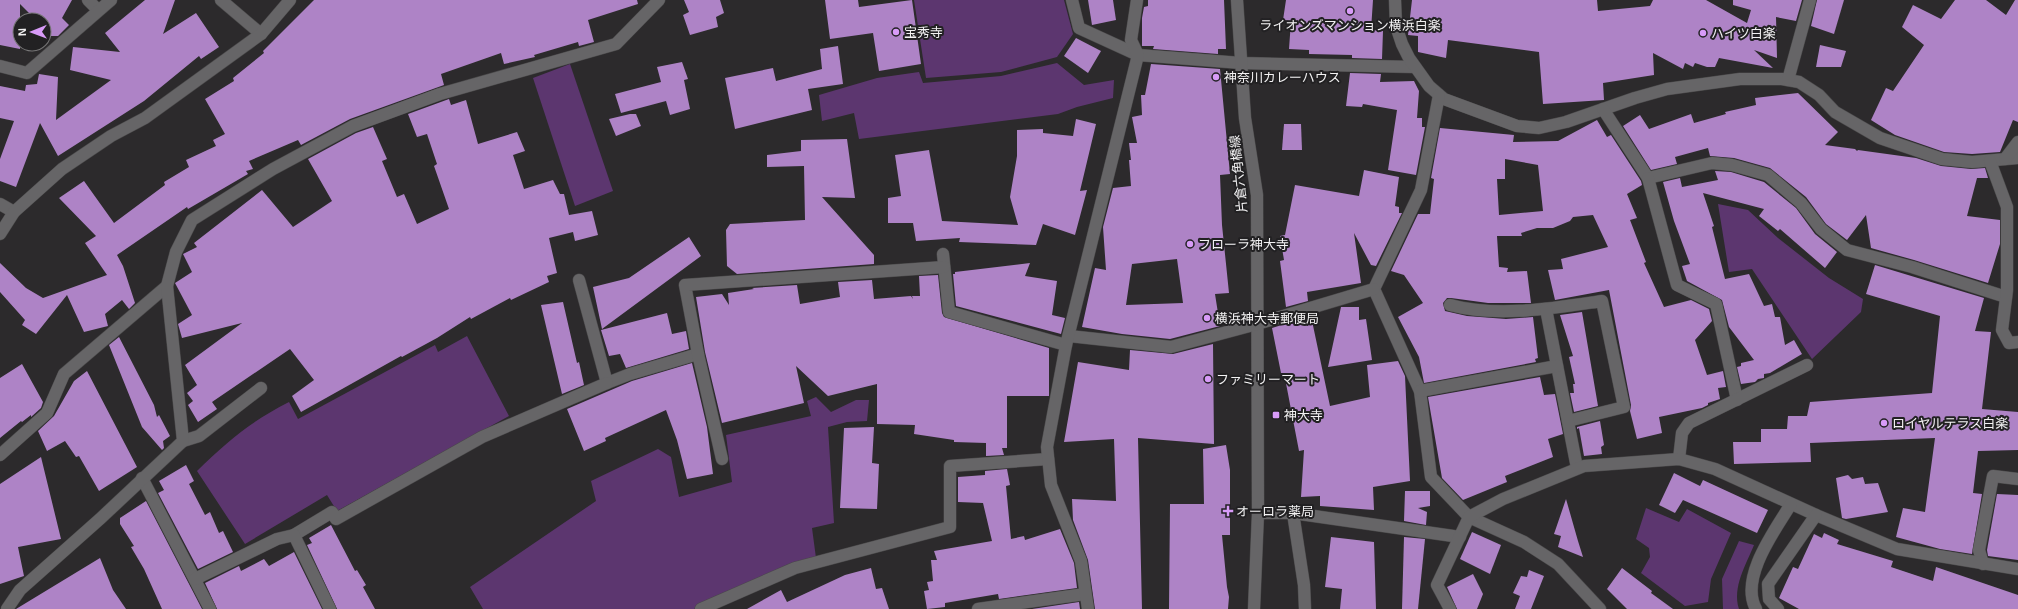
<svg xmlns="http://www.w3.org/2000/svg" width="2018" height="609" font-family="Arial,'Noto Sans JP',sans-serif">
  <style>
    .green { fill: #5c366f }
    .building { fill: #ae83c6; fill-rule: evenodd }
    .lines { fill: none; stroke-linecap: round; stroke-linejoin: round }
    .minor-casing { stroke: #4a494a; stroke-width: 13 }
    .minor { stroke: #666567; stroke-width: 12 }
    .poi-dot { fill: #d89bf8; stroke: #222123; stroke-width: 1.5 }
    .labels { text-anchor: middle; stroke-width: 4; stroke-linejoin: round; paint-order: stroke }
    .poi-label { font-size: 13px; fill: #f3f2f3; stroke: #222123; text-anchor: start }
    .street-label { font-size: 13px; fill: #f3f2f3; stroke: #222123 }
  </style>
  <rect width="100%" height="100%" fill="#2c2a2c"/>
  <g class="green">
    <polygon points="914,0 1064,0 1073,34 1057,57 1001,72 926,78"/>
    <polygon points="1057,63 1084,85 1114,80 1113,98 1077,107 1058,114 859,139 854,113 822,121 819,95 877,78 919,72 923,83 1001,76"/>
    <polygon points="570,64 613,191 575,206 533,78"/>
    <polygon points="1718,204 1748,210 1778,238 1829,278 1863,299 1861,312 1812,359 1752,269 1729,272"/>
    <path d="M467 336 509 416 337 511 327 495 245 544 197 471C228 441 250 422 289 402L298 419 435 345 438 352Z"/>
    <polygon points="816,397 831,412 856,400 869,400 867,421 847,422 828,427 834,523 812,528 816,558 790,565 694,609 483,609 470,587 596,501 591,481 658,449 671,457 679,497 732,482 726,435 811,416 807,401"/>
    <polygon points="1646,508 1679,522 1687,509 1731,533 1711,579 1708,602 1685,606 1641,573 1650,557 1649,548 1636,539"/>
    <path d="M1739 541 1754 545C1746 565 1732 587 1739 609H1723L1722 579Z"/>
  </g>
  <g class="building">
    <polygon points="0,0 72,0 62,18 69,25 58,36 51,36 44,28 44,20 36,20 20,4 20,49 0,45"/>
    <polygon points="145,0 175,0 163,34 196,13 219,47 201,59 199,56 144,101 58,156 40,123 16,187 0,181 0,159 14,121 0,118 0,86 25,91 26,85 37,84 39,74 58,77 56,120 111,80 70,70 73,47 120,52 105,33"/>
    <polygon points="314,0 637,0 638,4 588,20 594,42 579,46 578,42 534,55 535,57 504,64 501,53 441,74 444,85 350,119 301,145 298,140 249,161 253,169 246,171 248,174 188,209 187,207 117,255 123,266 135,303 129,309 122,300 105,314 108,326 84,332 67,295 36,334 22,325 25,320 0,292 0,263 26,288 43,298 107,275 85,243 96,236 59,198 84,181 114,223 165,185 164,182 189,167 186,160 216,146 213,140 225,134 205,99 234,81 233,78 264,53 263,51"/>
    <polygon points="684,0 720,0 724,13 716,17 718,27 690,35 683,15 689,12"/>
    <polygon points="825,0 858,0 859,7 912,0 921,64 879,71 873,33 830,39"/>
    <polygon points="1088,0 1113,0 1116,20 1092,25"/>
    <polygon points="1148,0 1224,0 1226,49 1218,49 1218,54 1153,49 1154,46 1142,46 1142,18 1144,7 1148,6"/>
    <polygon points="1286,0 1373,0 1371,30 1383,31 1382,59 1352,58 1352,55 1309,54 1309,50 1289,49 1291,21 1283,20"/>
    <polygon points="1412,0 1597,0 1598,11 1650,6 1653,0 1706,0 1747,23 1751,10 1733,5 1733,0 1802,0 1796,21 1776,17 1777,58 1754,50 1773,68 1719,58 1715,67 1707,67 1695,63 1693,67 1685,63 1683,69 1653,53 1654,75 1603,83 1604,100 1543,104 1539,52 1448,40 1446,58 1418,52 1418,36 1408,35"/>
    <polygon points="1817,0 1844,0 1834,34 1811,26"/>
    <polygon points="1955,0 1986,0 2006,15 2015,0 2018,0 2018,122 2013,120 2000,152 1972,154 1944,152 1895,135 1871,120 1886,88 1893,91 1924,45 1902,27 1913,5 1941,19"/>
    <polygon points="1076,38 1101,51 1088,73 1064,56"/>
    <polygon points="1820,45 1846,51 1841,67 1816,67"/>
    <polygon points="838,46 843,84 808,89 812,110 735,129 725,78 773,68 776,81 822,69 820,49"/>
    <polygon points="682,62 688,79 684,80 690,109 670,115 666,101 621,113 615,94 661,82 657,67"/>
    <path d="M1151 64 1220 69 1230 174 1220 175 1222 225 1229 293 1215 294 1220 326 1170 339 1122 334 1082 327 1095 268 1106 270 1103 227 1113 188 1131 186 1129 160H1131L1129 143H1137L1132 117 1142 115 1141 95H1145ZM1177 259 1183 303 1126 305 1132 264Z"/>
    <polygon points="1350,73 1381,74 1380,82 1414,81 1419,91 1417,118 1422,118 1422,127 1425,127 1416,175 1388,170 1397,110 1363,104 1362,107 1346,106"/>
    <polygon points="1798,93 1838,132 1825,145 1855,149 1857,151 1858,150 1916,158 1941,166 1971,169 1985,168 1988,178 1977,178 1967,216 2000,220 2000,244 1988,283 1914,260 1871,248 1866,215 1847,240 1826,224 1806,197 1770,168 1734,158 1710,156 1708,148 1675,157 1677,164 1651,170 1623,126 1640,115 1649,129 1691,114 1694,123 1726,114 1725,112 1756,105 1755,98"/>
    <polygon points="449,99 451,105 466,100 478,144 517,132 525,151 513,155 524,189 553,180 560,194 564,194 569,215 592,211 598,235 575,241 573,232 549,238 557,273 547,276 549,282 511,300 510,298 471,319 470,317 437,338 402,357 401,356 301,412 292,396 314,380 290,349 212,402 217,409 198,422 188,405 193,401 187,393 197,385 185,365 242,323 182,338 178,324 192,315 175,283 192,272 183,254 197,247 194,243 262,190 293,227 332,201 308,159 356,133 373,127 387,159 382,161 397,197 404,194 417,224 449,209 434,166 437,164 427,134 417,137 408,114"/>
    <polygon points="630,114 636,114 641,126 616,136 609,119"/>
    <polygon points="1076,119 1096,124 1080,191 1087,190 1075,235 1043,224 1036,245 959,242 960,238 916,241 913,223 888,223 888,198 901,196 895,155 929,150 942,221 1018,225 1010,197 1017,156 1017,130 1043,129 1043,133 1073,136"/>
    <path d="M1597 120 1607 137 1611 135 1641 181 1642 185 1627 194 1637 218 1630 220 1646 262 1644 263 1664 307 1691 300 1709 309 1712 321 1695 340 1707 375 1723 371 1726 387 1718 388 1720 399 1708 403V405L1702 408 1659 417 1662 433 1637 439 1630 411 1631 405 1609 290 1555 300 1548 270 1563 269 1561 259 1608 247 1593 215 1573 217 1570 221 1553 228H1537L1521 233 1522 236H1497L1499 267 1508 268 1507 272 1527 271 1531 303H1488L1451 298H1447L1443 303 1445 311 1467 316 1506 319 1533 317 1538 358 1535 359 1536 362 1424 383 1419 357 1398 317 1423 303 1404 275 1391 271 1418 214H1430L1434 179 1431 178 1440 128 1514 135 1513 142 1558 141ZM1505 159 1538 165 1543 211 1499 215 1497 179H1505Z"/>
    <polygon points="1284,124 1301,124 1302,150 1282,150"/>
    <polygon points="847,139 855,198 822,197 874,255 874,264 737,274 727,266 726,230 730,224 805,220 804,166 767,167 767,155 801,151 801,140"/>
    <polygon points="1364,170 1399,177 1395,206 1399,207 1399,213 1402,213 1376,266 1371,265 1354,233 1361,283 1307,292 1308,301 1286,307 1280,261 1284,260 1280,236 1285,235 1295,185 1359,196"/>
    <polygon points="1715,171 1731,172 1764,182 1796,208 1815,234 1837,252 1825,268 1780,229 1778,231 1759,216 1764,209 1703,193 1714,226 1712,227 1725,279 1749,274 1764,306 1772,304 1775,317 1780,317 1785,345 1794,340 1802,354 1770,373 1764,374 1764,378 1758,379 1755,382 1741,384 1737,367 1741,366 1741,363 1754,360 1729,327 1722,300 1687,281 1682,266 1690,264 1674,221 1663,182 1680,178 1682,187 1718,180"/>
    <polygon points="689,237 701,256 602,329 593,287 629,278"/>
    <polygon points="1030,263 1025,276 1057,281 1052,315 1065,318 1061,334 956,306 953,274 955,274 955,272"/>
    <polygon points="1875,265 1984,298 1975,331 1991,332 1982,409 2018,412 2018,450 1978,451 1973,493 1982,494 1972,554 1940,549 1896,537 1903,508 1925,512 1935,438 1810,443 1811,462 1734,464 1733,442 1761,442 1761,429 1787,429 1788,416 1807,416 1810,402 1932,393 1940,316 1866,294"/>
    <polygon points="938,275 942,313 944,317 1049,348 1049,396 1007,396 1007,448 1002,448 1004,455 986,456 986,443 954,442 954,440 914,434 915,425 877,424 877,384 828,396 796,366 804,403 722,423 705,352 696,297 722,294 729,305 728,293 754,289 752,288 797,285 800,304 840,297 838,282 872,280 874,299 911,296 913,299 912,296 920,296 919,276"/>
    <polygon points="563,302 577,363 579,362 584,385 562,394 541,305"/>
    <polygon points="1341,307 1359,307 1359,320 1366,319 1372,360 1328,367"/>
    <polygon points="1582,312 1598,406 1574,412 1570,393 1574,393 1573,384 1575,384 1569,357 1573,356 1560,315"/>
    <polygon points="667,313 672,334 686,331 689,349 626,368 620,354 609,356 601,330"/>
    <polygon points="1311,316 1330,406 1370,397 1367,365 1398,361 1405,376 1410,481 1373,487 1374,510 1320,506 1320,496 1301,497 1304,450 1299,451 1284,373 1281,373 1272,328"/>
    <polygon points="119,337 154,405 157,417 159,415 170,436 163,441 164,448 162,450 142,427 109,345"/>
    <polygon points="1213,344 1214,444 1138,438 1142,609 1095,609 1088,560 1073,520 1072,499 1116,501 1114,439 1064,442 1078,362 1129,370 1130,350 1173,354"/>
    <polygon points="692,363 707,427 713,474 687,479 677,440 666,410 605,438 606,441 584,451 567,409 632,381"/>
    <polygon points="22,364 43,402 41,408 31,417 31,415 22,422 21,421 0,438 0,378"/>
    <polygon points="87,371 137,467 99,491 79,456 76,457 65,441 47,451 38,431 54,416 74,381"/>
    <polygon points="1540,377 1544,395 1555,394 1563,434 1548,439 1553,457 1505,476 1507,482 1463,500 1442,478 1428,397"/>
    <polygon points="1600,421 1604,445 1601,447 1602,454 1584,456 1579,428 1577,429 1577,427"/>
    <polygon points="874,427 872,463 879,464 877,509 840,508 844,428"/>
    <polygon points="1226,445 1230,470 1230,535 1222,535 1227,587 1229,597 1228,609 1169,609 1170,504 1204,504 1203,449"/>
    <polygon points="41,457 61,539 18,547 24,576 0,584 0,484"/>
    <polygon points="186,465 194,481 189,484 205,515 210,512 219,533 223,531 233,552 198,569 158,493 164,490 159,481"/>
    <polygon points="1007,469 1010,485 1006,486 1011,539 1024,536 1025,540 1060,529 1074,563 1077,588 999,599 998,594 945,603 945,607 927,609 924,591 929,590 927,582 933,581 931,560 937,560 934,551 992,541 983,503 958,502 958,477 985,475 985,471"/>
    <polygon points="1674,473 1700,486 1703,480 1768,510 1757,533 1683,500 1675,513 1659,505"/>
    <polygon points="1848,475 1852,479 1863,477 1865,484 1878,483 1888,512 1846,519 1842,518 1836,478"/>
    <polygon points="1405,491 1430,491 1430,506 1418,508 1427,512 1426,525 1404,521"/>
    <polygon points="1997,494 2018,495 2018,560 1988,556 1987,550"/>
    <polygon points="1566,499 1578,541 1583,557 1558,547 1561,536 1554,534"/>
    <polygon points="146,501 202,609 162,609 144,569 131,547 134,546 120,524 120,518"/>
    <polygon points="331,525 355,571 357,570 366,585 363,587 375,609 337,609 307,545 312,543 309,538"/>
    <polygon points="1472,532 1501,545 1490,574 1460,559"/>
    <polygon points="1824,533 1839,540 1837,544 1893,561 1891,567 1933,581 1936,567 2018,595 2018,609 1799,609 1779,598 1793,567 1798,569 1814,534 1822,538"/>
    <polygon points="1331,537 1374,542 1376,609 1340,609 1342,589 1325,587"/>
    <polygon points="1404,537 1425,539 1418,609 1402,609"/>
    <polygon points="294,552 322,609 217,609 205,583 239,566 241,571 264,559 269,566"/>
    <polygon points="100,558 113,590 126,609 16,609"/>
    <polygon points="871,568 876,589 882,588 889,609 747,609 781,590 787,602 845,575"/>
    <polygon points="1622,568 1652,591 1651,593 1673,609 1627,609 1607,589"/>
    <polygon points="1529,570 1544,576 1531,609 1515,609 1520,596 1513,593 1521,576 1527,577"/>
    <polygon points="1473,574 1483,594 1477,609 1457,609 1447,587"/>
    <polygon points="1079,602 1080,609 1032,609"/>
  </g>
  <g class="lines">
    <g class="minor-casing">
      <g id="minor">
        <polyline points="88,0 98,10"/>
        <polyline points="221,0 261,34"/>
        <polyline points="1072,0 1079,28 1138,55 1241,63 1415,67"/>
        <polyline points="1237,0 1245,118 1257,195 1258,513 1254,609"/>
        <polyline points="1395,0 1396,26 1402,44 1409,58 1429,86 1444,99 1517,126 1539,128 1566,122 1635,98 1667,89 1740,79 1782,79 1799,82 1819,95 1835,112 1880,138 1942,159 1972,162 2018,158"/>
        <polyline points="0,66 27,73 111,0"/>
        <polyline points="1788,80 1810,0"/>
        <polyline points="1439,95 1421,190 1374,289 1420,391 1431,477 1469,517 1524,542 1558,564 1600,609"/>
        <polyline points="1603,109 1648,178 1712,163 1732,165 1768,175 1801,203 1821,229 1847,250 1912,267 2006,297"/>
        <polyline points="2005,159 2018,142"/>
        <polyline points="1990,161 2007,207 2007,290 2002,330 2009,343 2018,342"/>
        <polyline points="1648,178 1677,285 1716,304 1737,400"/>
        <polyline points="0,204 14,212"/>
        <polyline points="0,234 14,212 62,169 111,136 145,118 261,34 290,0"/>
        <polyline points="943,254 949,312 1066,345"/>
        <polyline points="579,280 607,383 630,374 698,354"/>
        <path d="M1450 305C1498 318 1554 308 1602 301L1624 407 1568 421"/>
        <polyline points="1546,309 1577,468"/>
        <polyline points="1069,336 1171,347 1257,324 1374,289"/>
        <polyline points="1420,391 1557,366"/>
        <polyline points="183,441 199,436 261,388"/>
        <polyline points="0,455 47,413 64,374 167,286"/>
        <polyline points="722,459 698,354 685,285 944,267"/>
        <polyline points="1679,459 1682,433 1689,423 1807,365"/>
        <polyline points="142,478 210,609"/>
        <polyline points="1258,513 1293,513 1460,537"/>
        <polyline points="1293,513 1304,585 1305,609"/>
        <polyline points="294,535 332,512 336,519 482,437 607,383"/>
        <polyline points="1983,564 1979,550 1993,476 2018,479"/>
        <polyline points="195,579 277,539 294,535 330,609"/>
        <polyline points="7,609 20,590 101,518 183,441 167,286 176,252 192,220 273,169 353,126 440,94 616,44 659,0"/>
        <polyline points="701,609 795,568 950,527 950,466 1048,459"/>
        <polyline points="978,609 1085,594"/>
        <polyline points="1088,609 1081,561 1051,485 1047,447 1066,345 1138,55 1131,40 1137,0"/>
        <polyline points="1450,609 1437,585 1469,517 1503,499 1584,466 1679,459 1715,469 1816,515 1897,549 2018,569"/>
        <path d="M1756 609C1739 578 1775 530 1791 504"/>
        <polyline points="1778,609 1769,599 1768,584 1816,515"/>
      </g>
    </g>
    <use href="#minor" class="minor"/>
  </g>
  <g class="poi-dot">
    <circle cx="1350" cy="11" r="4"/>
    <circle cx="896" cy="32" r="4"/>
    <circle cx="1703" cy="33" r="4"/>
    <circle cx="1216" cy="77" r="4"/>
    <circle cx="1190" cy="244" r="4"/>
    <circle cx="1207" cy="318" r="4"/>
    <circle cx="1208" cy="379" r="4"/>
    <rect x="1272" y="411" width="8" height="8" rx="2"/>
    <circle cx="1884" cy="423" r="4"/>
    <path d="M1226 505h4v4h4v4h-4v4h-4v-4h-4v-4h4z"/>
  </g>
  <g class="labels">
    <g class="poi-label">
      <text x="1350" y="30" text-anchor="middle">ライオンズマンション横浜白楽</text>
      <text x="904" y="37">宝秀寺</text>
      <text x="1711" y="38">ハイツ白楽</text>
      <text x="1224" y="82">神奈川カレーハウス</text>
      <text x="1198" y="249">フローラ神大寺</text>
      <text x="1215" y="323">横浜神大寺郵便局</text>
      <text x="1216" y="384">ファミリーマート</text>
      <text x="1284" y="420">神大寺</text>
      <text x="1892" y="428">ロイヤルテラス白楽</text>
      <text x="1236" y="516">オーロラ薬局</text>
    </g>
    <g class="street-label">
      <text transform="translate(1238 174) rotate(-96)" y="5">片倉六角橋線</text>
    </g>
  </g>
  <g transform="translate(32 32) rotate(269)"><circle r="19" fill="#222123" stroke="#767576"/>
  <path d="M0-3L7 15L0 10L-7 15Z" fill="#d89bf8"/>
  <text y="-6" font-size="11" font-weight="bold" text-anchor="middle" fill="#f3f2f3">N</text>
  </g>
</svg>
